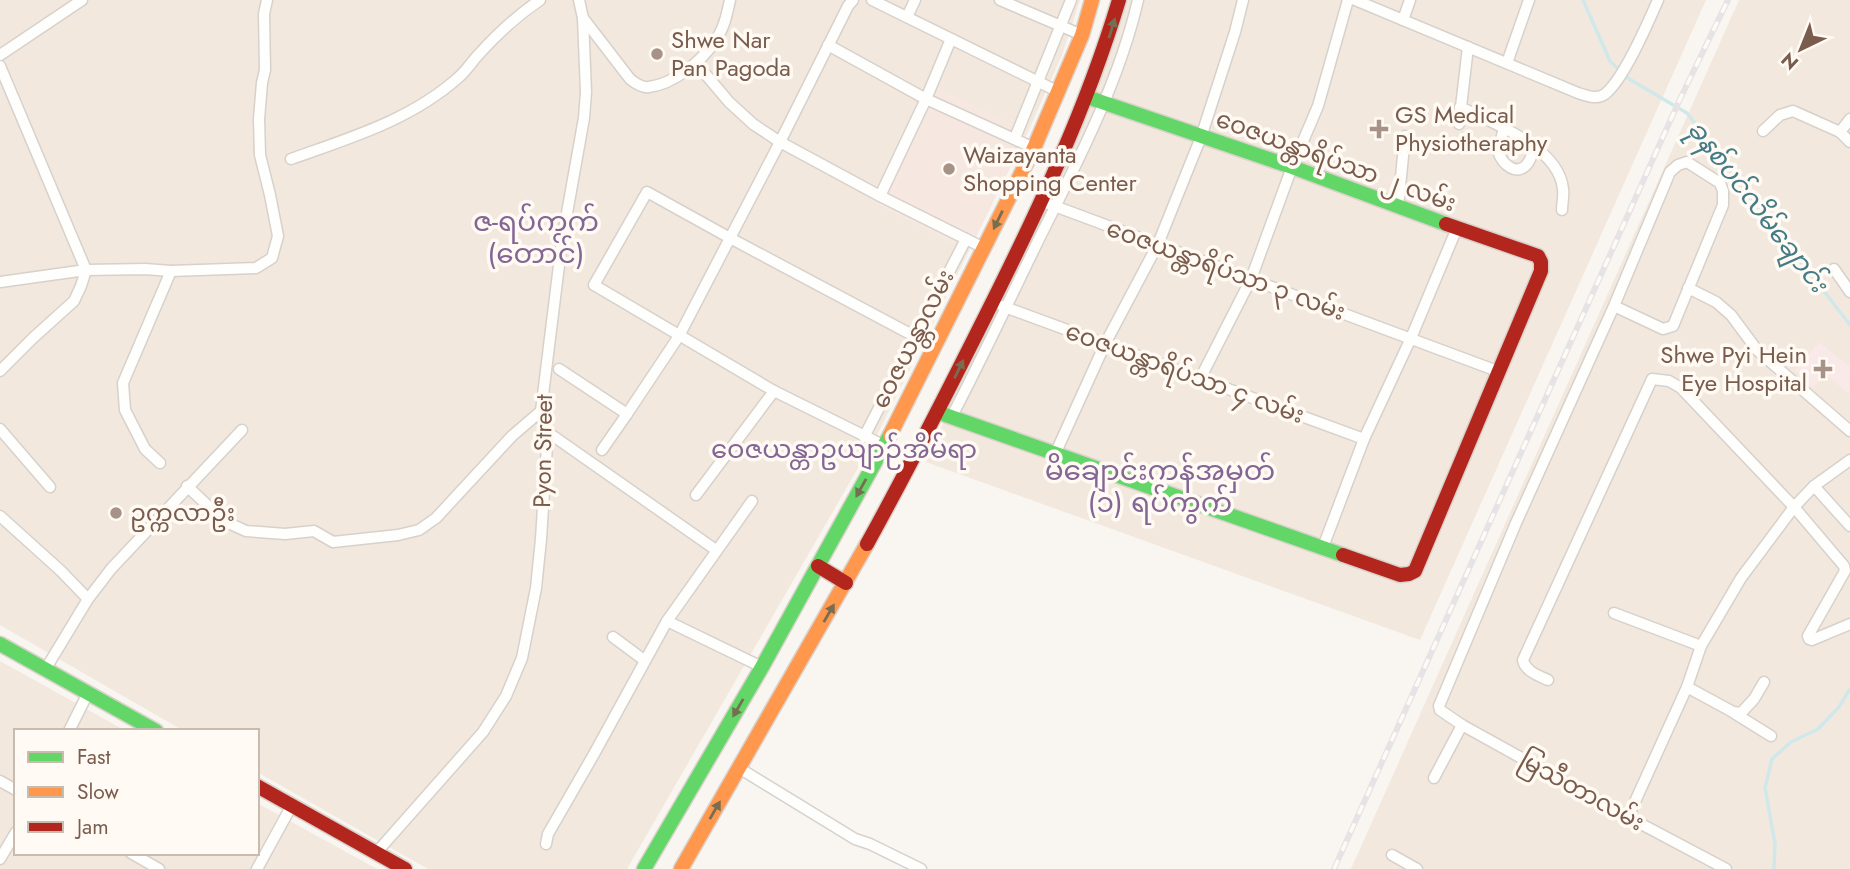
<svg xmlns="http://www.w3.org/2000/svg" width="1850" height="869" font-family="Jost,'Noto Sans Myanmar',sans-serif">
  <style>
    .residential { fill: #f2e8de }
    .commercial { fill: #f6e8e1 }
    .medical { fill: #fae9e9 }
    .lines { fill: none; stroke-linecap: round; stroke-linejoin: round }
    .stream { stroke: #d0e8ea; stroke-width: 3.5 }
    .street-casing { stroke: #d7d1cb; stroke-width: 13 }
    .fast-casing { stroke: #d9d2cb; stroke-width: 17 }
    .slow-casing { stroke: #d9d2cb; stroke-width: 17 }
    .jam-casing { stroke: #d9d2cb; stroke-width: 17 }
    .street { stroke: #fefefd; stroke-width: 10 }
    .fast { stroke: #63d668; stroke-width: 14 }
    .slow { stroke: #ff974d; stroke-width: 14 }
    .jam { stroke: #b3261e; stroke-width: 14 }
    .rail-casing { stroke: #e6e3e7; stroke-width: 6 }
    .rail { stroke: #fffaf3; stroke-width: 3.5; stroke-dasharray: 10; stroke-linecap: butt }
    .oneway { fill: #776e51 }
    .poi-dot { fill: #a69286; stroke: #fffaf3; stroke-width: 2.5 }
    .labels { text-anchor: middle; stroke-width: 7; stroke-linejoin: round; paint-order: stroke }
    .poi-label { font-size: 24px; fill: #7a5c4d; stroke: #fffaf3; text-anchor: start }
    .street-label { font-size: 24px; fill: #7a5c4d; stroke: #fffaf3 }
    .water-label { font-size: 26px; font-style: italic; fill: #437c86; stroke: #fffaf3 }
    .neighbourhood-label { font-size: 26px; fill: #846695; stroke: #fffaf3 }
    .quarter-label { font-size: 28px; fill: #846695; stroke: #fffaf3 }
  </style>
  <rect width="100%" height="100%" fill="#f9f5f0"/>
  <g class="residential">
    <polygon points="0,0 1080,0 1062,55 1028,132 927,83 871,200 969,251 877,435 627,869 428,869 257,772 257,731 184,731 0,625"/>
    <polygon points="1123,0 1706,0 1420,640 926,462 1041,201"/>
    <polygon points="1739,0 1850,0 1850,869 1351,869"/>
    <polygon points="0,661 126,731 16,731 16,853 257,853 257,803 377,869 0,869"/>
  </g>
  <polygon class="commercial" points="927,82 1028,132 969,251 871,200"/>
  <polygon class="medical" points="1819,342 1850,367 1849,394 1825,374 1813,388 1795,371"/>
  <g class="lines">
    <g class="stream">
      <polyline points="1583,0 1610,61 1629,79 1687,113 1850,325"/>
      <polyline points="1774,869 1775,844 1765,788 1772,759 1791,742 1818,729 1839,707 1850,689"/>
    </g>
    <g class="street-casing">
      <g id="street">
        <polyline points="872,0 1057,91"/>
        <polyline points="1000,0 1082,35"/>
        <path d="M1355 0 1578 93C1587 96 1597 100 1605 94 1624 79 1648 23 1658 0"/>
        <polyline points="907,17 915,0"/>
        <path d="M583 18 630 79C636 84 642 88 649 87 674 84 702 61 715 41 724 29 727 14 730 0"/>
        <polyline points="1403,20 1410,0"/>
        <polyline points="828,45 926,99 1034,148"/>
        <polyline points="0,55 82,0"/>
        <polyline points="696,63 729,102 753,124 780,142 880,196 984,248"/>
        <polyline points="1507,63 1529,0"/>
        <polyline points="0,66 86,270 81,286 74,301 33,338 0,371"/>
        <path d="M1460 107C1493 123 1559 147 1563 189 1564 196 1562 203 1562 210"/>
        <polyline points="1459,124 1468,47"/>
        <path d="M1504 128 1498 151C1502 164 1517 178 1528 163 1531 158 1533 152 1536 147"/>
        <polyline points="1763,131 1780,115 1793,111 1840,132 1850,142"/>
        <polyline points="1840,132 1850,119"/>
        <polyline points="1015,138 1071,0"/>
        <path d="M291 159C350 138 411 120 459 77 467 70 473 60 480 53 498 33 518 15 540 0"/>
        <polyline points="880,196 926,99 951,39"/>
        <polyline points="1041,201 1500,372"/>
        <polyline points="1398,207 1405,136"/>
        <polyline points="1834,269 1850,292"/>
        <polyline points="0,282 86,270 145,269 171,271 256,268 272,258 278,236 270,195 260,155 259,119 262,83 265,70 264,14 267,0"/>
        <polyline points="1688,288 1716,302 1731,315 1757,350 1850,431"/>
        <polyline points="1002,306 1364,439"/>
        <polyline points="1614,306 1663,329 1673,326 1723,205 1723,191 1720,183 1687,162 1678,165 1670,172 1614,306 1516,523 1439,706 1440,710 1462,725 1628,817 1726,869"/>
        <polyline points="559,369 627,414 602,450"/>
        <polyline points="1200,379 1251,279 1292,167 1318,106 1348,0"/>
        <polyline points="627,414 679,336 780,142 848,6 853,0"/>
        <path d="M952 416C983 357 1011 296 1041 235 1078 161 1119 82 1138 0"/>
        <polyline points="0,429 50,487"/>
        <polyline points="546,431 716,550"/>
        <polyline points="864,437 966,239"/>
        <polyline points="885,446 774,391 594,285 647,192 730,238 916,337"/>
        <polyline points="1056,452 1105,344 1158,244 1201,137 1235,32 1243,0"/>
        <polyline points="160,463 145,449 125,410 123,383 171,271"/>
        <polyline points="187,486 224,521 246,531 285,534 314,531 333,542 398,535 419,530 436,518 512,436 541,411"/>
        <polyline points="1814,486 1850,526"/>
        <polyline points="696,495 774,391"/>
        <polyline points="0,516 61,571 88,599"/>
        <polyline points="1323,547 1364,439 1411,338 1457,228"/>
        <polyline points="1614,613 1701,646"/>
        <polyline points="667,621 762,667"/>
        <polyline points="613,637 644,660"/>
        <polyline points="45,670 88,599 111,569 242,430"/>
        <path d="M1548 680C1539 676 1525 671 1523 660L1652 379 1669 381 1681 388 1794 507 1844 566 1845 571 1808 636 1809 639 1812 640 1850 624"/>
        <polyline points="1687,687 1733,712 1741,713 1754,699 1764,682"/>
        <polyline points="1734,713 1771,736"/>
        <polyline points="69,731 88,693"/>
        <polyline points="739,768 855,839 870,844 921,869"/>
        <polyline points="1434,778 1462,725"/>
        <polyline points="0,781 16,790"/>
        <polyline points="1628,817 1687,687 1701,646 1741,578 1794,507 1814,486 1850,460"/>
        <polyline points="546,844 548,834 594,754 667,621 752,501"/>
        <polyline points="131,853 159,869"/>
        <polyline points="376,853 483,732 506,696 522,658 536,588 541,539 547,445 541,411 562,241 584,118 586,92 583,18 579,0"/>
        <polyline points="1392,855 1417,869"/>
        <polyline points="0,859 16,832"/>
        <polyline points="257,869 292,805"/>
      </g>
    </g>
    <g class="fast-casing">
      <g id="fast">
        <polyline points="1087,97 1292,167 1446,224"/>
        <polyline points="937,412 1343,555"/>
        <polyline points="0,644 156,731"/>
        <polyline points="644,869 762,667 890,435"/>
      </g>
    </g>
    <g class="slow-casing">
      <g id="slow">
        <polyline points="890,435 1034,148 1082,35 1092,0"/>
        <polyline points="681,869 867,544"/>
      </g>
    </g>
    <g class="jam-casing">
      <g id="jam">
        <path d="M867 544C909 468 948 391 987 313 1038 211 1086 110 1119 0"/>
        <polyline points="1343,555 1400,575 1409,574 1415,571 1541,271 1541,262 1538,256 1446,224"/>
        <polyline points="818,566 846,583"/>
        <polyline points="257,786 405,869"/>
      </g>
    </g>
    <use href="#street" class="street"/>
    <use href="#fast" class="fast"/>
    <use href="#slow" class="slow"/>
    <use href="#jam" class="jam"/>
    <g class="rail-casing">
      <polyline id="rail" points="1334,869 1680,99 1728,0"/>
    </g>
    <use href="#rail" class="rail"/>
  </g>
  <defs><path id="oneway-solid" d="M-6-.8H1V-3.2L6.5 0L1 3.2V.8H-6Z" transform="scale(1.75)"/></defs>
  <g class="oneway">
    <use href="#oneway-solid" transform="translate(1112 28) rotate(-73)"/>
    <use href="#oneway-solid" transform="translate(998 220) rotate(116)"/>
    <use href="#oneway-solid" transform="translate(959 369) rotate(-64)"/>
    <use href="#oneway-solid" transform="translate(861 488) rotate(119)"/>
    <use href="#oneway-solid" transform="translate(829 613) rotate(-60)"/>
    <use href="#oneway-solid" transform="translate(738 708) rotate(120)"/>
    <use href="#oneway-solid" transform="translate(715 810) rotate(-60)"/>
  </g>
  <g class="poi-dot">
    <circle cx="657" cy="54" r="7"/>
    <path d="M1375.5 118.5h7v7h7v7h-7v7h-7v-7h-7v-7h7z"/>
    <circle cx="949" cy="169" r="7"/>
    <path d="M1819.5 358.5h7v7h7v7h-7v7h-7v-7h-7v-7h7z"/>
    <circle cx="116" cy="513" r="7"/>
  </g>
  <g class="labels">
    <g class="poi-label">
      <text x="671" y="48">Shwe Nar<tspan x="671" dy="28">Pan Pagoda</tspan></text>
      <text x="1395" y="123">GS Medical<tspan x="1395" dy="28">Physiotheraphy</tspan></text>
      <text x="963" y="163">Waizayanta<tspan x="963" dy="28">Shopping Center</tspan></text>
      <text x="1807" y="363" text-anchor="end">Shwe Pyi Hein<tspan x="1807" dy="28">Eye Hospital</tspan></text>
      <text x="130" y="521">ဥက္ကလာဦး</text>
    </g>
    <g class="street-label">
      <text transform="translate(1336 161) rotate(20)" y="8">ဝေဇယန္တာရိပ်သာ ၂ လမ်း</text>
      <text transform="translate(1226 270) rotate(20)" y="8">ဝေဇယန္တာရိပ်သာ ၃ လမ်း</text>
      <text transform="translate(913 339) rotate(-63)" y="8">ဝေဇယန္တာလမ်း</text>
      <text transform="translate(1185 373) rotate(20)" y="8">ဝေဇယန္တာရိပ်သာ ၄ လမ်း</text>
      <text transform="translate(543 451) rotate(-89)" y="8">Pyon Street</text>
      <text transform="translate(1582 791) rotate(29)" y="8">မြသီတာလမ်း</text>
    </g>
    <g class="water-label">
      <text transform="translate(1758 206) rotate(52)" y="9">ခုနစ်ပင်လိမ်ချောင်း</text>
    </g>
    <g class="neighbourhood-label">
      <text x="844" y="458">ဝေဇယန္တာဥယျာဉ်အိမ်ရာ</text>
    </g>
    <g class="quarter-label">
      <text x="536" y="231">ဇ-ရပ်ကွက်<tspan x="536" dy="32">(တောင်)</tspan></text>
      <text x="1160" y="480">မိချောင်းကန်အမှတ်<tspan x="1160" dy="32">(၁) ရပ်ကွက်</tspan></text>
    </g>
  </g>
  <rect x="14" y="729" width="245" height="126" fill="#fffaf3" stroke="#cabbb1" stroke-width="2"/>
  <rect x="28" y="752" width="35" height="10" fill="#63d668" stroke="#cabbb1" stroke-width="2"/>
  <text x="77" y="764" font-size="21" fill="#7a5c4d">Fast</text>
  <rect x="28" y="787" width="35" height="10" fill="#ff974d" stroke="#cabbb1" stroke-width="2"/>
  <text x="77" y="799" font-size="21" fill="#7a5c4d">Slow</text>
  <rect x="28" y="822" width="35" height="10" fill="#b3261e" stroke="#cabbb1" stroke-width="2"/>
  <text x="77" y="834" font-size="21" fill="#7a5c4d">Jam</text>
  <g transform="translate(1801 49) rotate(223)" stroke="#fffaf3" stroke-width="5" paint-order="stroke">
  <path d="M0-5L12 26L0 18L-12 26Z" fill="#7a5c4d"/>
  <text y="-10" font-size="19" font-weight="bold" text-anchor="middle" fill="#7a5c4d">N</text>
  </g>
</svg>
